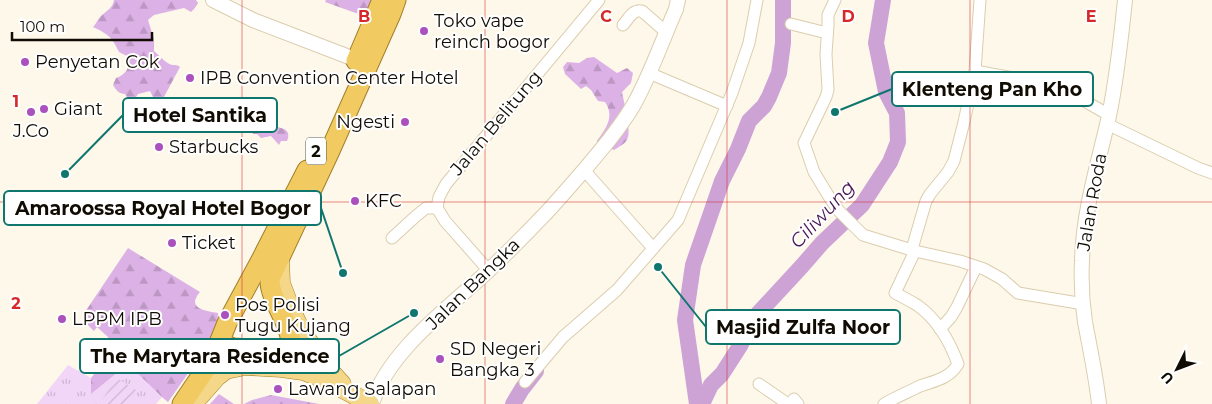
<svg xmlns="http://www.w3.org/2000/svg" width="1212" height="404" font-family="Montserrat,sans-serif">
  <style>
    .grass { fill: url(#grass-tufts) }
    .forest { fill: url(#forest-firs) }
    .garden { fill: url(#garden-furrows) }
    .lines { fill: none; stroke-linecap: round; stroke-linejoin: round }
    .river { stroke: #cda3d6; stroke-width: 16 }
    .minor-casing { stroke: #dbcdad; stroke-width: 13 }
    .tertiary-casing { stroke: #dbcdad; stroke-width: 16 }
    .primary-casing { stroke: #a17f27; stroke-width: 19 }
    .trunk-casing { stroke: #a17f27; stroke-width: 21 }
    .minor { stroke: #fff; stroke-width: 11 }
    .tertiary { stroke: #fff; stroke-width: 14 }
    .primary { stroke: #f5d789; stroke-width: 18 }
    .trunk { stroke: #f2ca62; stroke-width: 19 }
    .grid { fill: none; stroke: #d62828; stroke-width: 1; stroke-opacity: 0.55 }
    .poi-dot { fill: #aa51bd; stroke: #fff; stroke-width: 2 }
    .labels { text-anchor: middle; stroke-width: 4; stroke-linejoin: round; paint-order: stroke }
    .shield { fill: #fff; stroke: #58554f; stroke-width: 1 }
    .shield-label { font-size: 16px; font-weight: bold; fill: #110c03 }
    .poi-label { font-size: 18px; fill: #110c03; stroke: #fff; text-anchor: start }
    .street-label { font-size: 18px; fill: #110c03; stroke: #fff }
    .water-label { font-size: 19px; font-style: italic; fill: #4b1856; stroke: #fff }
    .grid-label { font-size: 16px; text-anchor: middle; font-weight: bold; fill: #d62828; stroke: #fff; stroke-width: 4; stroke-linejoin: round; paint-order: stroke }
    .leader { fill: none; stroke: #0f766e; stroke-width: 2 }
    .callout-dot { fill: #0f766e; stroke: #fff; stroke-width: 2 }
    .callout { fill: #fff; stroke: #0f766e; stroke-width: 2 }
    .callout-label { font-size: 19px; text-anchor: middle; font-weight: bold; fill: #110c03 }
  </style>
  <defs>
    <pattern id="grass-tufts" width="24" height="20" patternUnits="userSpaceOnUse" patternTransform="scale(1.25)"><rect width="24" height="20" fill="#f2d6f8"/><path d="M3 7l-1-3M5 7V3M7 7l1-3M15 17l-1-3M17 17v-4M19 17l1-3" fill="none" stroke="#ceb6d3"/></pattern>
    <pattern id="forest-firs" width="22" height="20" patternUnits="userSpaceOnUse" patternTransform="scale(1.25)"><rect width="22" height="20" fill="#dcb1e5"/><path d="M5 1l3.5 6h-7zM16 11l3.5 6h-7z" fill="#bc97c3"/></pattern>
    <pattern id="garden-furrows" width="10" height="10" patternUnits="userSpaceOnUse" patternTransform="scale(1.25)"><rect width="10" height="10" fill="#f2d6f8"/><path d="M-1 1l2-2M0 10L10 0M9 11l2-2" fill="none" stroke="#ceb6d3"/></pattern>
  </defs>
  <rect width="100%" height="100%" fill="#fef8eb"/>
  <polygon class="grass" points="199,309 204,311 218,313 216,333 168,402 162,397 156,404 37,404 68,365 91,378 91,394 128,364"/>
  <g class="forest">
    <path d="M114 0H196L198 3 194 9 191 12 184 8 154 15 148 20 154 39V51C159 55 165 63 172 65 175 65 178 65 180 67L157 110 154 112 153 97 150 91 138 94 134 100 127 97 125 94C119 94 116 90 113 85L116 78C127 74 129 68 129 57L119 52C112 37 108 34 93 27 96 24 98 19 101 16 106 11 113 8 114 0Z"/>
    <polygon points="326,0 375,0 367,15 364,16 325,2"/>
    <path d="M594 57 617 73 627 68 633 73 631 83 622 92C624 103 632 131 627 140 624 145 618 147 614 150L599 145 597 141C606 128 615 117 605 102L598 101 591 90 586 86 581 89 565 74 563 67 567 62 579 63 587 58Z"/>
    <path d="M242 107 248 108 245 119 249 123H251L254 120 256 116 260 119 265 117H267L273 126C282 128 292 129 287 141H281L279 145 271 136 261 138 257 134H253L251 128 243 126 242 121 237 118V114Z"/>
    <path d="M128 248 200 292C186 308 205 311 218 313L216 333 168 402 162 397 128 364 91 394V378L102 364 109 346 108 337 97 327 94 331C88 325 82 321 85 312Z"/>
    <polygon points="219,394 234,404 210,404"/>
    <polygon points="271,395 319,404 244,404 252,400"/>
  </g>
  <polygon class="garden" points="117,378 136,390 127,404 105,404 101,401"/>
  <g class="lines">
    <g class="river">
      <polyline points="513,404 522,389 536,371"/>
      <polyline points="697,404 685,320 693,265 722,181 738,149 749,121 764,106 769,97 779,73 783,43 783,0"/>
      <polyline points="702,404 711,385 722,374 740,346 753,319 802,266 822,243 862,205 890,162 898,142 897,113 886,92 876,43 883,0"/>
    </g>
    <g class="minor-casing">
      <g id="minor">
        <polyline points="835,0 828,15 828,25 826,54 828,90 826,97 804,143 814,172 831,200 839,211 863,235 915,251 960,261 984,269 1002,279 1018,293 1084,304"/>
        <polyline points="791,24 827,33"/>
        <path d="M623 25C629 18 633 9 642 11L666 32"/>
        <polyline points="975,71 1024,80 1069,92 1109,115"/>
        <polyline points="649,73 727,106"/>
        <polyline points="1107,124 1198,168 1212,173"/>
        <polyline points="584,170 653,248"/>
        <polyline points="437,208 445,221 489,271"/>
        <polyline points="392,238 416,216 426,208 437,208 439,197 446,184 599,0"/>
        <polyline points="912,249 926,201 930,194 948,172 954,161 964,122 975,71 980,0"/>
        <polyline points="940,329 951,317 957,307 976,267"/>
        <polyline points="525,382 563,337 617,290 678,220 732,93 749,43 757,0"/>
        <polyline points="759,384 788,404"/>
        <polyline points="790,404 794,399 798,404"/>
        <path d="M884 404C896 397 908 392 920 386 934 381 949 379 958 364 950 342 937 319 917 305 910 301 903 297 895 293L915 251"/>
      </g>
    </g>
    <g class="tertiary-casing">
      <g id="tertiary">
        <polyline points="213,0 253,20 357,60"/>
        <path d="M372 404C388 351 449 308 488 271 508 252 528 232 547 212 560 198 572 184 585 169 602 149 619 129 633 106 650 76 662 41 676 9L678 0"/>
        <path d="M1099 404C1096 376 1090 349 1085 322 1082 302 1081 281 1082 261 1083 212 1098 164 1109 116 1117 78 1121 39 1125 0"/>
      </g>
    </g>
    <g class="primary-casing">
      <g id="primary">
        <polyline points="280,258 281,283 290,307 299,326 322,362 342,384"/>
        <polyline points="193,404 217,377 226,370 245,366 281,368 303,371 328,381 370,404"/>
      </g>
    </g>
    <g class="trunk-casing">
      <g id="trunk">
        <polyline points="356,61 382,0"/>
        <path d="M219 343 233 348 284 351 289 349 291 346C292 325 271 302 270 282 270 278 272 274 274 270L329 153 391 14 396 0"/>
        <polyline points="182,404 209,364 219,343 227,323 261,260 307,170"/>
      </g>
    </g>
    <use href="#minor" class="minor"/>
    <use href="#tertiary" class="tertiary"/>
    <use href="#primary" class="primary"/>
    <use href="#trunk" class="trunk"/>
  </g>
  <path class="grid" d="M242 0V404M485 0V404M727 0V404M970 0V404M0 202H1212"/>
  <g class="poi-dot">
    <circle cx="424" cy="31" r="5"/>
    <circle cx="25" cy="62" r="5"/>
    <circle cx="190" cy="78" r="5"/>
    <circle cx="44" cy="109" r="5"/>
    <circle cx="31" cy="112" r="5"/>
    <circle cx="405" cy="122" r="5"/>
    <circle cx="159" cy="147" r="5"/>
    <circle cx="355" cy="201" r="5"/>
    <circle cx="172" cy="243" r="5"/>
    <circle cx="225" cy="315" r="5"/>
    <circle cx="62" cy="319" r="5"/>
    <circle cx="440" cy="359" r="5"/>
    <circle cx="278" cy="389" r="5"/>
  </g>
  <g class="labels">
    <rect class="shield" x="306" y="137.5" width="20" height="27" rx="4"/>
    <g class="shield-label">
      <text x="316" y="157">2</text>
    </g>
    <g class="poi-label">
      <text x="434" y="27">Toko vape<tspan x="434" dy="21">reinch bogor</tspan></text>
      <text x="35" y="68">Penyetan Cok</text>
      <text x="200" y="84">IPB Convention Center Hotel</text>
      <text x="54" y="115">Giant</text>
      <text x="395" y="128" text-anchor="end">Ngesti</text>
      <text x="31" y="137" text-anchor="middle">J.Co</text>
      <text x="169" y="153">Starbucks</text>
      <text x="365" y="207">KFC</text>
      <text x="182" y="249">Ticket</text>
      <text x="235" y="311">Pos Polisi<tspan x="235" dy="21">Tugu Kujang</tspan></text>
      <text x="72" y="325">LPPM IPB</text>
      <text x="450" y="355">SD Negeri<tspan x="450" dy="21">Bangka 3</tspan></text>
      <text x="288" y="395">Lawang Salapan</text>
    </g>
    <g class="street-label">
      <text transform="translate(496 123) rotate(-50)" y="6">Jalan Belitung</text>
      <text transform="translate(1092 202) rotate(-80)" y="6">Jalan Roda</text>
      <text transform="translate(473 284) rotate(-44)" y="6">Jalan Bangka</text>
    </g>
    <g class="water-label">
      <text transform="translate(822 214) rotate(-47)" y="7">Ciliwung</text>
    </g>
  </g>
  <g class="grid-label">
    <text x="364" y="22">B</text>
    <text x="606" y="22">C</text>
    <text x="848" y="22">D</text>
    <text x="1091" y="22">E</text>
    <text x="16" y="107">1</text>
    <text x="16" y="309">2</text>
  </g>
  <path class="leader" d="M835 112L892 89M65 174L123 115M343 273L321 208M658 267L706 327M414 313L339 356"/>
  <g class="callout-dot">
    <circle cx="835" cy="112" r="5"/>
    <circle cx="65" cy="174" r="5"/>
    <circle cx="343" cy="273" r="5"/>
    <circle cx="658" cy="267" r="5"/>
    <circle cx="414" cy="313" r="5"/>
  </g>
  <g class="callout">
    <rect x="892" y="72" width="201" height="34" rx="5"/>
    <rect x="123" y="98" width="154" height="34" rx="5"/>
    <rect x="4" y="191" width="317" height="34" rx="5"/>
    <rect x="706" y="310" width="194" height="34" rx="5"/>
    <rect x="80" y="339" width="259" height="34" rx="5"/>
  </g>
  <g class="callout-label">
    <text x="992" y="96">Klenteng Pan Kho</text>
    <text x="200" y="122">Hotel Santika</text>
    <text x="163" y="215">Amaroossa Royal Hotel Bogor</text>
    <text x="803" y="334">Masjid Zulfa Noor</text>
    <text x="210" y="363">The Marytara Residence</text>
  </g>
  <g transform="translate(1177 369) rotate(228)" stroke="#ffffff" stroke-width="4" paint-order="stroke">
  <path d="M0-4L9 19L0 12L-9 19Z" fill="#110c03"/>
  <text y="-8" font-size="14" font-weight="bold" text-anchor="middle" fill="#110c03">U</text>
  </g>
  <path d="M12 32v8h140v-8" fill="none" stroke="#110c03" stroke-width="2.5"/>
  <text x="20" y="32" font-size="15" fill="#110c03" stroke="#ffffff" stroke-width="4" paint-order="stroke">100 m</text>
</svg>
